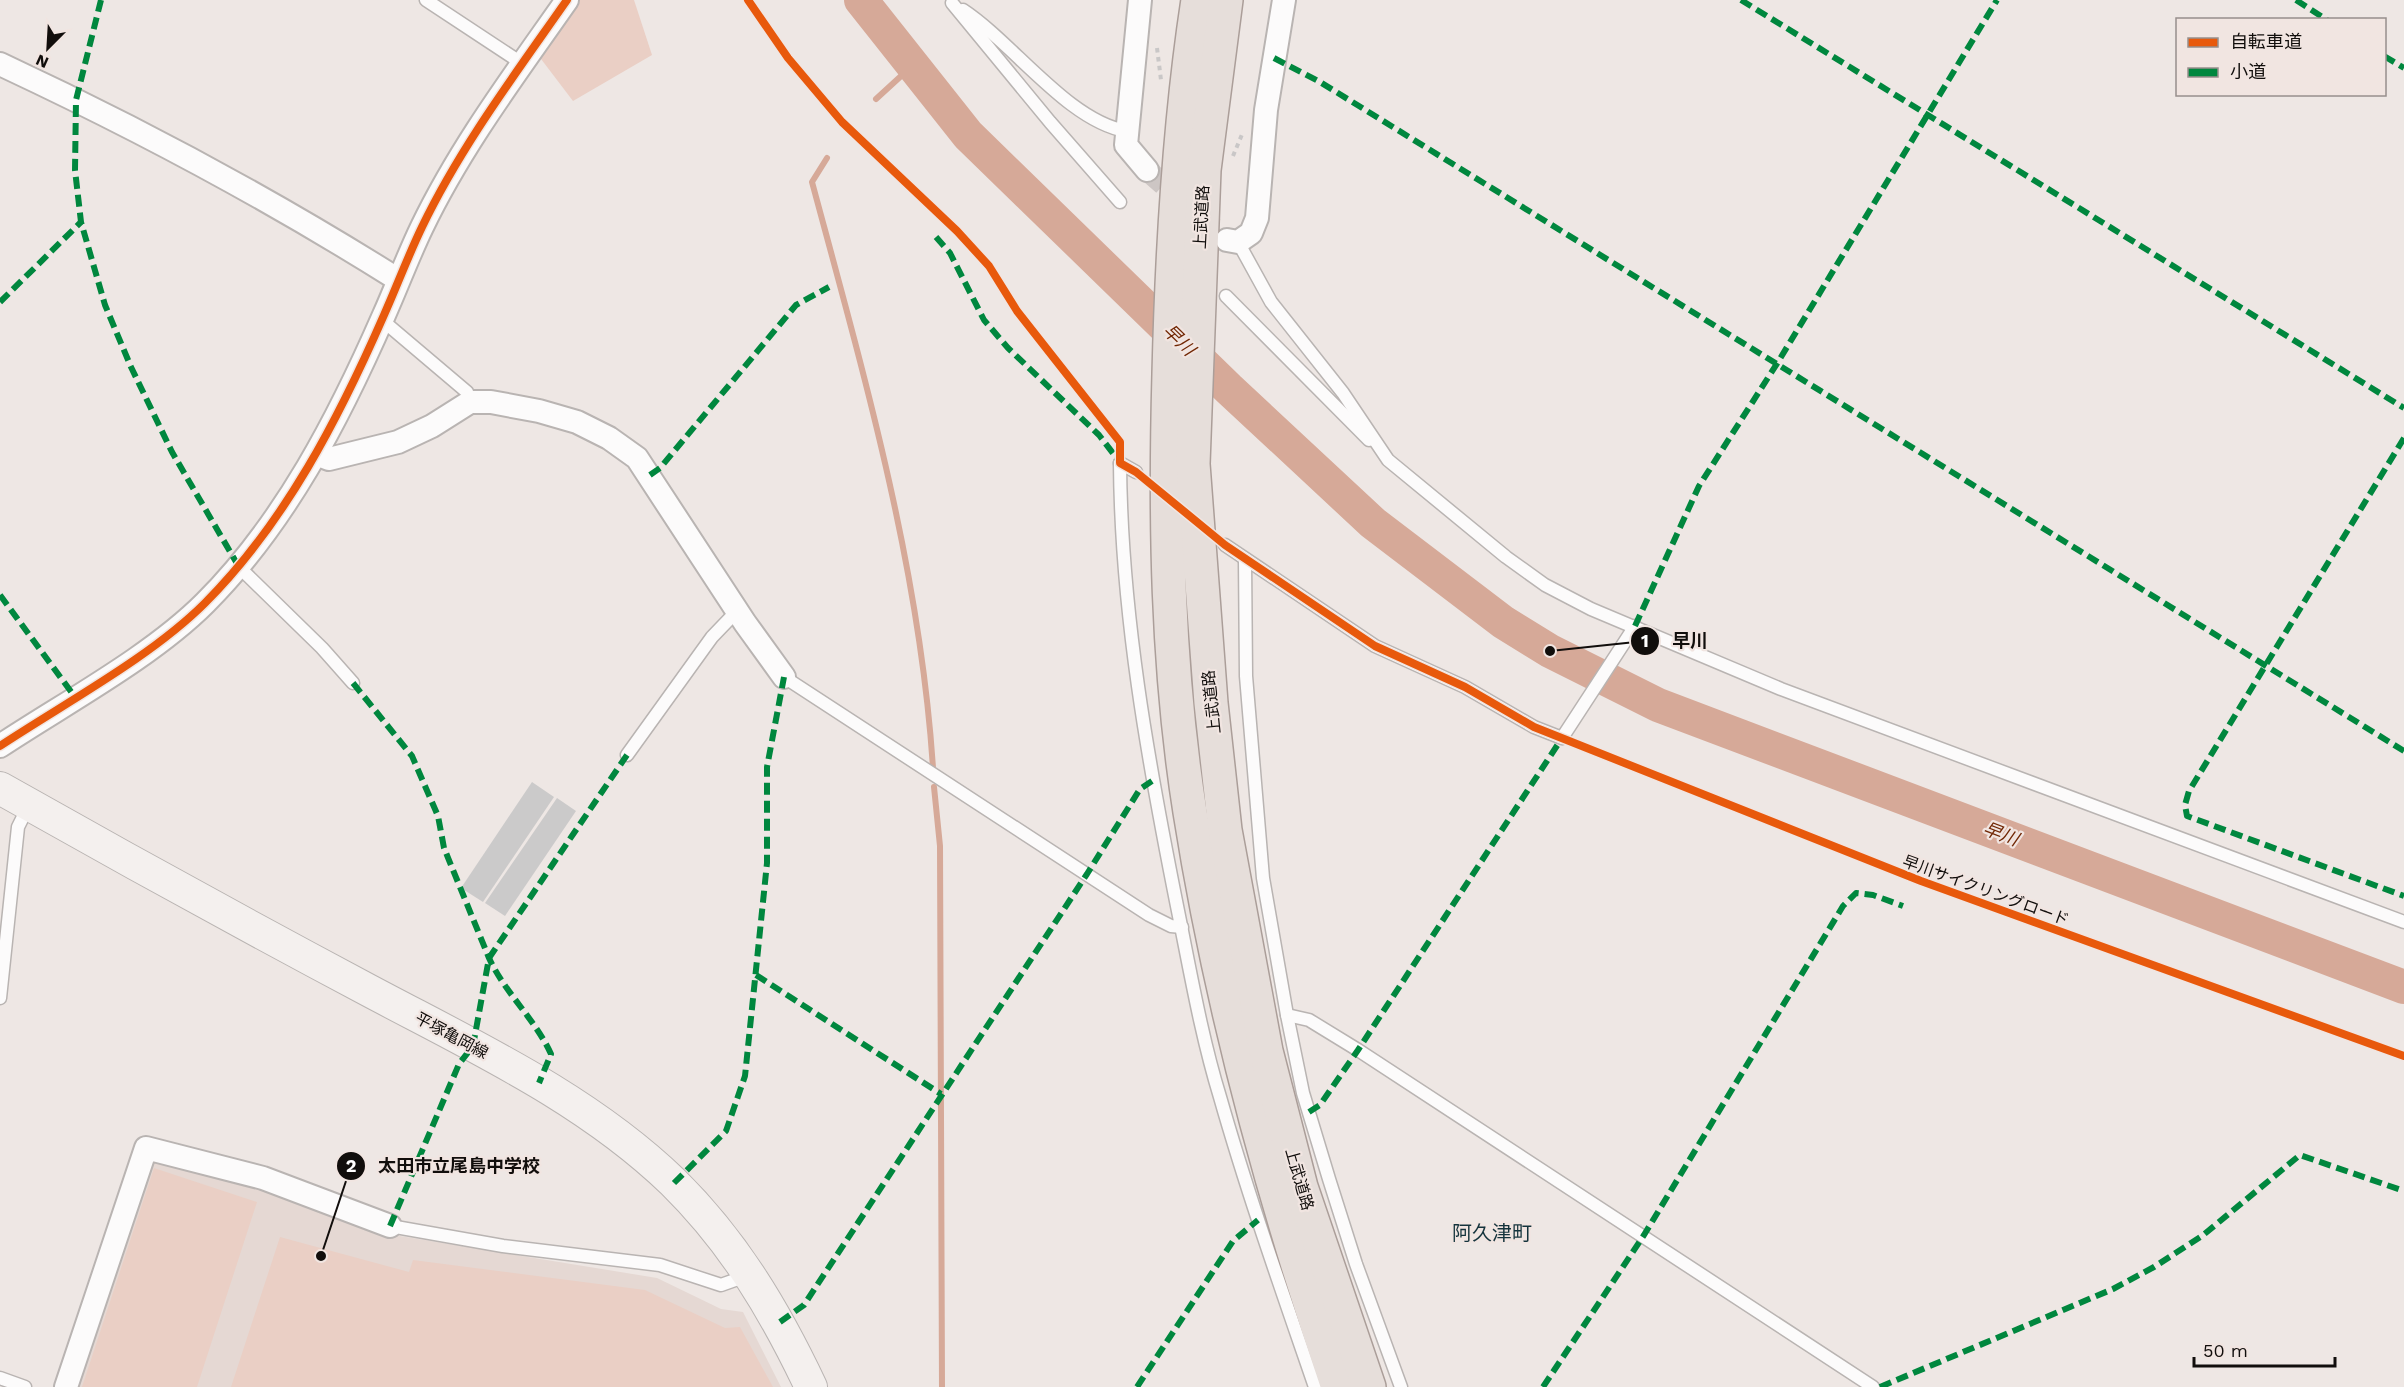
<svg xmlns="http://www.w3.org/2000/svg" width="2404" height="1387" font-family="'Work Sans','Noto Sans JP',sans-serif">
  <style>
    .built { fill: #e5d8d3 }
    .green { fill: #eacfc5 }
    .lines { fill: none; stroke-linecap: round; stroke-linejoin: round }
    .stream { stroke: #d6a998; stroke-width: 6 }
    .river { stroke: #d6a998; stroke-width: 34 }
    .building { fill: #cbcaca }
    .minor-tunnel { stroke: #cdc6c4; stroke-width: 22; stroke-dasharray: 22 11; stroke-linecap: butt }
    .service-casing { stroke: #b9b4b2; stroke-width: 15 }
    .minor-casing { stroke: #b9b4b2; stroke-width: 26 }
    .secondary-casing { stroke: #b9b4b2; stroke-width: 34 }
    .trunk-casing { stroke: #ab9e99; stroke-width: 36 }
    .path { stroke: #c9c7c7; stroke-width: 4; stroke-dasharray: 4.5 4.5; stroke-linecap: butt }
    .service { stroke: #fcfbfb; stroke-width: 12 }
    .minor { stroke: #fcfbfb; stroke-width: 22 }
    .secondary { stroke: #f4f0ee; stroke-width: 32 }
    .trunk { stroke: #e6deda; stroke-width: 33 }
    .quiet { stroke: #00873e; stroke-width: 6; stroke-dasharray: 12 6; stroke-linecap: butt }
    .cycleway-casing { stroke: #f1e5e1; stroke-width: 11 }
    .cycleway { stroke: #e8590c; stroke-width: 8 }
    .labels { text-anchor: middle; stroke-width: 4.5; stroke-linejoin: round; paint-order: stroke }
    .street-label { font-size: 16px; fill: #110e0c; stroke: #f1e5e1 }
    .water-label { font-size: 18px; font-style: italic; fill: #712704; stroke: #f1e5e1 }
    .quarter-label { font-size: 20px; fill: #14333c; stroke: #f1e5e1 }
    .leader { fill: none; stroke: #110e0c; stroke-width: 2 }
    .callout-dot { fill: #110e0c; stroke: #f1e5e1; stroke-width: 2 }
    .mark-label { font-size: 18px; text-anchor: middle; font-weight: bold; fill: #fff }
    .callout-label { font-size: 18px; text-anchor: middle; font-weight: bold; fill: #110e0c; stroke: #f1e5e1; stroke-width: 4.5; stroke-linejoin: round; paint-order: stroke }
  </style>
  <rect width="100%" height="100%" fill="#eee7e4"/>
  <polygon class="built" points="159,1159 269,1189 394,1235 657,1278 721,1309 743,1312 781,1387 76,1387 148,1163"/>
  <g class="green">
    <polygon points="576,0 634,0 652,55 573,101 538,55"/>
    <polygon points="154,1168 257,1202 197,1387 82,1387"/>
    <polygon points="280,1237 409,1272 413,1260 645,1290 725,1328 740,1327 773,1387 231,1387"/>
  </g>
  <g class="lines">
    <g class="stream">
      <polyline points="876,99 912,66"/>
      <path d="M827 158 812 182C864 375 920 568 933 768"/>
      <polyline points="934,787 940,846 942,1387"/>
    </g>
    <polyline class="river" points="861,0 968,135 1229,389 1373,523 1503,622 1550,651 1658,705 2404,987"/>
  </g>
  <g class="building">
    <polygon points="532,782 554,797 483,902 461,888"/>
    <polygon points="557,798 576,811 505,916 485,903"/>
  </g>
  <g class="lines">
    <polyline class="minor-tunnel" points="1147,170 1227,240"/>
    <g class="service-casing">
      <g id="service">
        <polyline points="426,0 523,64"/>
        <polyline points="952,3 1050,122 1120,202"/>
        <path d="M963 10C1013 43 1068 121 1126 131"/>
        <polyline points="1238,242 1271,302 1343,393 1388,460 1506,557 1545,585 1591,609 1781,689 2404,922"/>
        <polyline points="1226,296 1369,440"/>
        <polyline points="382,320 467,392 470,402"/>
        <path d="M1120 463C1121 612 1148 761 1177 906 1190 970 1201 1035 1220 1097 1248 1195 1282 1291 1315 1387"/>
        <polyline points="1120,463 1136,472"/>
        <polyline points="1225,545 1375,646 1465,687 1534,727 1562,738 1635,626"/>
        <polyline points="1245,559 1246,676 1263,878 1287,1015 1303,1093 1329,1179 1356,1264 1401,1387"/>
        <polyline points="239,567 322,648 353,683"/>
        <polyline points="784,677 1149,915 1171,926 1182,927"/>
        <polyline points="627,755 712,637 737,611"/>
        <polyline points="0,998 18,827 29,805"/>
        <polyline points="1287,1015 1309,1020 1358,1050 1873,1387"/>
        <polyline points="390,1226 503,1246 660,1265 721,1285 749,1275"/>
        <polyline points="0,1378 25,1387"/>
      </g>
    </g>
    <g class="minor-casing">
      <g id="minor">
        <polyline points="1140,0 1126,145 1147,170"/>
        <path d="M0 64C137 128 270 199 397 279"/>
        <polyline points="1227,240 1238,242 1251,233 1257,218 1266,110 1284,0"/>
        <polyline points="316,454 329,459 398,442 432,426 470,402 491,402 539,411 577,422 609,438 637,458 745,623 784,677"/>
        <path d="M0 746C65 703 151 657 205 603 285 523 339 418 384 315 397 286 408 256 422 227 461 146 516 73 567 0"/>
        <polyline points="66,1387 146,1148 263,1178 390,1226"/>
      </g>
    </g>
    <g class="secondary-casing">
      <path id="secondary" d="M0 788C122 857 244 924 368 990 473 1046 586 1098 673 1182 734 1242 775 1311 811 1387"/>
    </g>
    <g class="trunk-casing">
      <g id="trunk">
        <path d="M1198 0C1179 124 1172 248 1169 374 1165 520 1167 667 1190 812 1221 1008 1273 1199 1338 1387"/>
        <polyline points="1226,0 1204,170 1193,464 1211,703 1225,830 1266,1051 1301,1187 1369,1387"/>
      </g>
    </g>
    <g class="path">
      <polyline points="1157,48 1161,80"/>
      <polyline points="1233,156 1243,132"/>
    </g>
    <use href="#service" class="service"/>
    <use href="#minor" class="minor"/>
    <use href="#secondary" class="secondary"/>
    <use href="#trunk" class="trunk"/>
    <g class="quiet">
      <polyline points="101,0 76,100 75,170 81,222 105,305 131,367 172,452 239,567"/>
      <polyline points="1741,0 2404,408"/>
      <polyline points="2296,0 2327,20"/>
      <polyline points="2384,56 2404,68"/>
      <polyline points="1274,58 1320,82 2404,751"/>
      <polyline points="936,237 950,253 984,320 1008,348 1099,435 1119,461"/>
      <polyline points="0,302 81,222"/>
      <polyline points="2404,438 2189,791 2185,805 2187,816 2404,896"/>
      <polyline points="650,475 660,468 796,305 829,287"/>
      <polyline points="0,595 75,697"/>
      <polyline points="1635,626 1699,486 1778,362 1997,0"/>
      <path d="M353 683 412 756 438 816 444 848 489 958C505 993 535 1019 551 1054L539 1083"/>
      <polyline points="756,975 941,1094"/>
      <polyline points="1309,1112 1320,1105 1358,1050 1562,738"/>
      <polyline points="674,1183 726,1131 745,1076 767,863 767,767 784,677"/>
      <polyline points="390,1226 459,1064 473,1046 489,958 627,755"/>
      <polyline points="780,1322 804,1305 1087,874 1140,789 1152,781"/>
      <polyline points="1137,1387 1233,1241 1258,1220"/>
      <polyline points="1543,1387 1644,1235 1843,906 1856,893 1873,895 1903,906"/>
      <polyline points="1880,1387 2113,1289 2154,1267 2202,1236 2300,1155 2404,1191"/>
    </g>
    <g class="cycleway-casing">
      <g id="cycleway">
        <polyline points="748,0 788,58 842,122 957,231 989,266 1017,311 1120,442 1120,463 1136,472 1225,545 1375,646 1465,687 1534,727 1921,881 2404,1056"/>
        <path d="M0 746C65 703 151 657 205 603 285 523 339 418 384 315 397 286 408 256 422 227 461 146 516 73 567 0"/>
      </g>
    </g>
    <use href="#cycleway" class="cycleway"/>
  </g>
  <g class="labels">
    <g class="street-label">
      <text transform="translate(1201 217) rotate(-87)" y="6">上武道路</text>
      <text transform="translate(1211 702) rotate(-96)" y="6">上武道路</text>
      <text transform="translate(1986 890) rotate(20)" y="6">早川サイクリングロード</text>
      <text transform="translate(452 1035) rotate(28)" y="6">平塚亀岡線</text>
      <text transform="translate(1300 1179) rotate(74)" y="6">上武道路</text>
    </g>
    <g class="water-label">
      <text transform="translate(1179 340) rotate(44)" y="6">早川</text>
      <text transform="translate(2001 834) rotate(21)" y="6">早川</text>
    </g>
    <g class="quarter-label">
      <text x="1492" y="1240">阿久津町</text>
    </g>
  </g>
  <path class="leader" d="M1550 651L1645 641M321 1256L351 1166"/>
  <g class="callout-dot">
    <circle cx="1550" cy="651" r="6"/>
    <circle cx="321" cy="1256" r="6"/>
    <circle cx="1645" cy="641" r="15"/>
    <circle cx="351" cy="1166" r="15"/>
  </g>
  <g class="mark-label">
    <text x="1645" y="647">1</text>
    <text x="351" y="1172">2</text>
  </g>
  <g class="callout-label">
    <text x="1690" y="647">早川</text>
    <text x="459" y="1172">太田市立尾島中学校</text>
  </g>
  <rect x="2176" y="18" width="210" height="78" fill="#f1e5e1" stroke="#978f8c" stroke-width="1.5"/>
  <rect x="2188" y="38" width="30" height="9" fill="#e8590c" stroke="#978f8c" stroke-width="1.5"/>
  <text x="2230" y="48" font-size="18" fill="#110e0c">自転車道</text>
  <rect x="2188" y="68" width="30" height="9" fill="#00873e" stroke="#978f8c" stroke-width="1.5"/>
  <text x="2230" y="78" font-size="18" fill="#110e0c">小道</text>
  <g transform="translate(48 48) rotate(204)" stroke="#f1e5e1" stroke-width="4.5" paint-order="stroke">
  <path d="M0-4.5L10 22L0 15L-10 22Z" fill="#110e0c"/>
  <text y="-9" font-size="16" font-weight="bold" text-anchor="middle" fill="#110e0c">N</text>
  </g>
  <path d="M2194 1357v9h141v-9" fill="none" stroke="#110e0c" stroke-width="3"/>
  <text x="2203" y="1357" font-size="18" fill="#110e0c" stroke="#f1e5e1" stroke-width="4.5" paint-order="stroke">50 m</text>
</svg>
